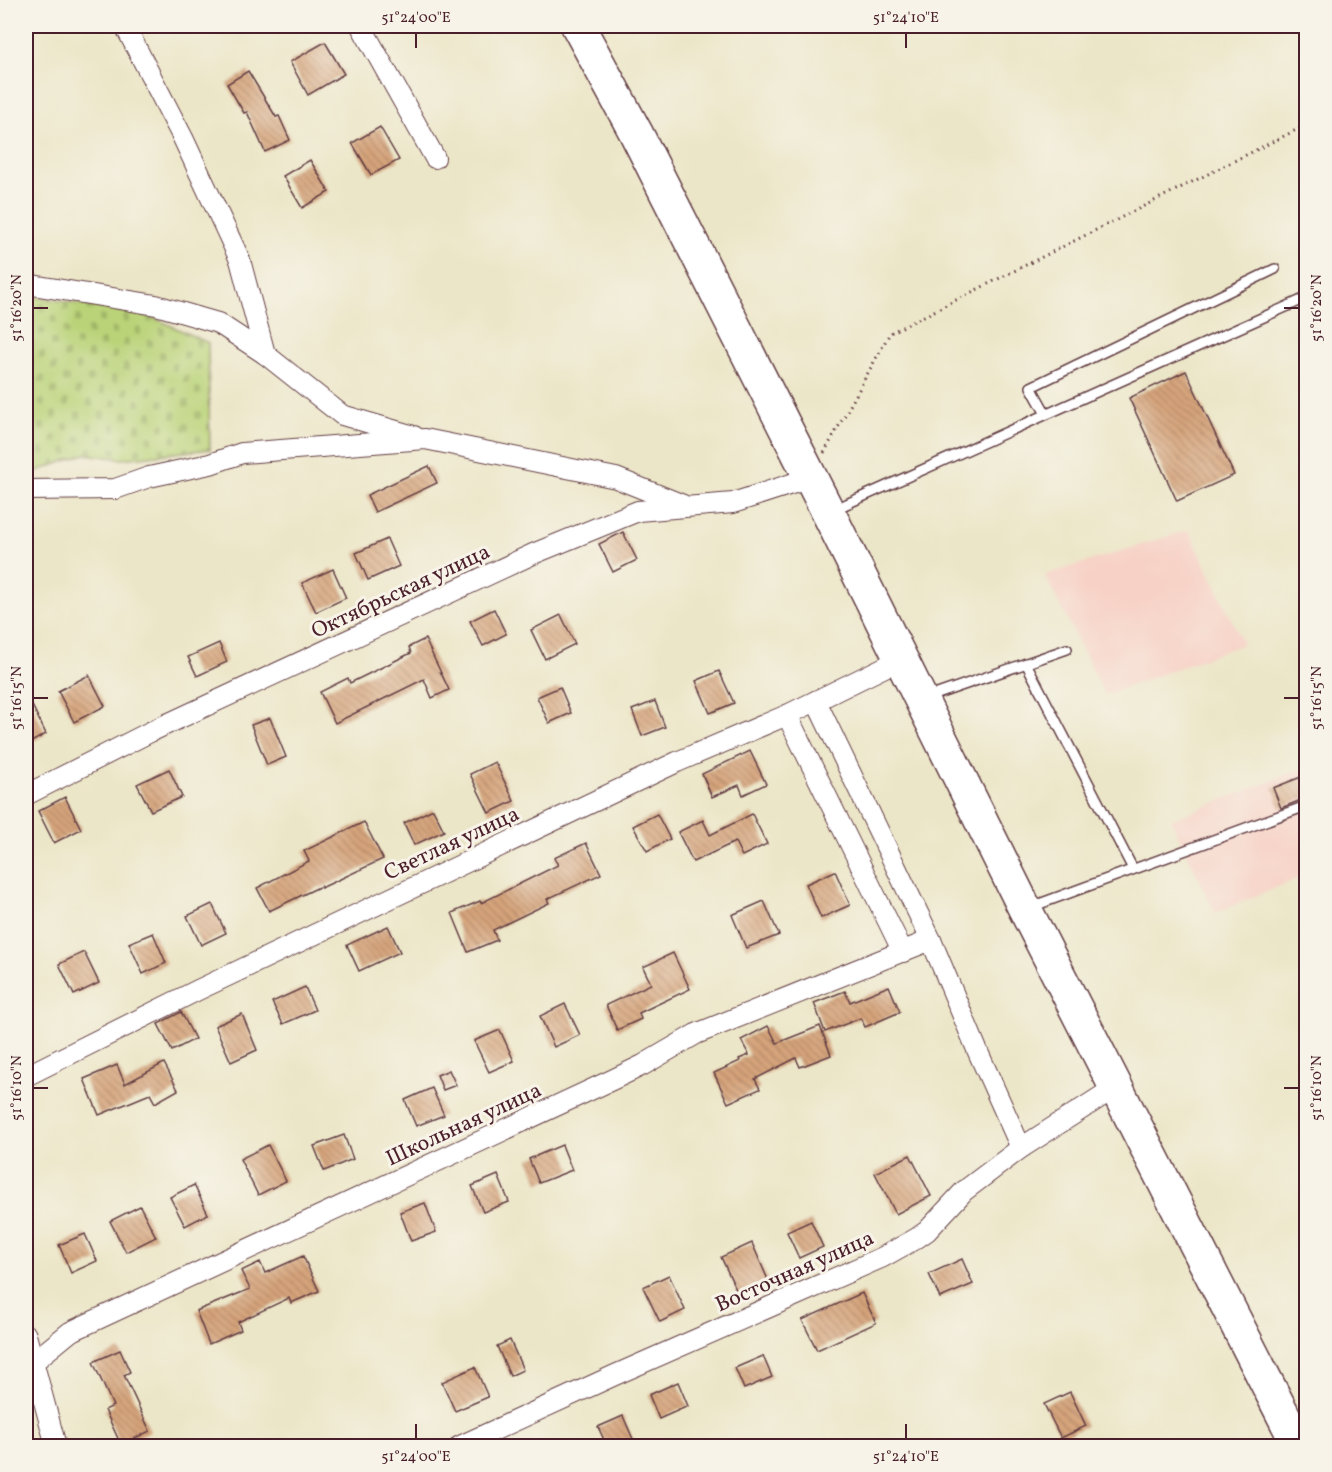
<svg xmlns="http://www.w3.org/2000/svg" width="1332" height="1472" font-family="Vollkorn,serif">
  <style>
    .built { fill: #f7d1c6 }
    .cemetery { fill: url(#cemetery-stones); stroke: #827952; stroke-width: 1.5 }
    .building { fill: url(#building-back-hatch) }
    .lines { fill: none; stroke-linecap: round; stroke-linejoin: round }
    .service-casing { stroke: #623d43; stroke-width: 12 }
    .minor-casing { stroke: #623d43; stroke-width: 22 }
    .trunk-casing { stroke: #623d43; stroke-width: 36 }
    .path { stroke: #623d43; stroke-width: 3; stroke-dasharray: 1.5 4.5; stroke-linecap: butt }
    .service { stroke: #fff; stroke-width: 9 }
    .minor { stroke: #fff; stroke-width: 20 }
    .trunk { stroke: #fff; stroke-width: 33 }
    .ticks { fill: none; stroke: #4a1f2b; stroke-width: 2 }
    .labels { text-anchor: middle; stroke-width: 6; stroke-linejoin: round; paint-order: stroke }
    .street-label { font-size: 22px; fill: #4a1f2b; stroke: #f7f3e8 }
    .neatline { fill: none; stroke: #4a1f2b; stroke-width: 2 }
    .ticks-label { font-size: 15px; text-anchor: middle; fill: #4a1f2b }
  </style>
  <defs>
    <pattern id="cemetery-stones" width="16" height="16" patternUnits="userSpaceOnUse" patternTransform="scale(1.5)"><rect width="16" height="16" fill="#bad378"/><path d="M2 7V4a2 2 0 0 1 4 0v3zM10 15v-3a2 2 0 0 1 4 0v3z" fill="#a1b568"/></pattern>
    <pattern id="building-back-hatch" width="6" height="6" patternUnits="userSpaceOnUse" patternTransform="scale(1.5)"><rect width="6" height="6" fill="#d6a47b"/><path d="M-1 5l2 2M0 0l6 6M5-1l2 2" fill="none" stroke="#b08565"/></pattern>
  </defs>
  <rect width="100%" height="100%" fill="#f7f3e8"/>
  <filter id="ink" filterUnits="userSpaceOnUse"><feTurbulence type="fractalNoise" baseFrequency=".0167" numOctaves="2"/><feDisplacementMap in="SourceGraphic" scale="12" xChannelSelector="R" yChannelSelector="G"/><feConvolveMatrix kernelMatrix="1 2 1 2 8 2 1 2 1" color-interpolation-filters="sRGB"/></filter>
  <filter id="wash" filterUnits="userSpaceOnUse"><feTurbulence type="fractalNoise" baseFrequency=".008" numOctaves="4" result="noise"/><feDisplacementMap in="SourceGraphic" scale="24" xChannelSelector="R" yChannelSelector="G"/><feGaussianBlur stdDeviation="1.35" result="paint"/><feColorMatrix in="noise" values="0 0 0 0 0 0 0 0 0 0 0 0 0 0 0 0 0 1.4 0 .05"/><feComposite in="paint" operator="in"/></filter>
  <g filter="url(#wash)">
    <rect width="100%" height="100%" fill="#ece6c8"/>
    <g class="built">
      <polygon points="1189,530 1243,644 1105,695 1045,575"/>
      <polygon points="1306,767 1306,875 1215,913 1171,820"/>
    </g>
    <polygon class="cemetery" points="26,295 150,316 208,343 210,449 122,459 85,454 26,475"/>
    <g id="blocks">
      <g class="building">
        <polygon points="325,42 344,74 308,95 290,62"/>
        <polygon points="248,71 276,117 279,116 290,140 265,152 247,112 244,113 227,84"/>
        <polygon points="380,127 399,160 371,175 352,143"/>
        <polygon points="310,160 329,192 302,208 283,176"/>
        <polygon points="1186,371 1234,475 1177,501 1129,398"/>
        <polygon points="429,466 437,483 375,512 367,495"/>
        <polygon points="623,532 637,560 613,572 599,544"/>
        <polygon points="387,539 399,566 368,580 356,553"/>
        <polygon points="333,569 346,598 316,612 302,583"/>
        <polygon points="494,609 506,634 483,646 470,621"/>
        <polygon points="561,615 575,644 545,659 531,630"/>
        <polygon points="425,639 449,690 432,698 424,679 335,723 320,692 348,678 350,683 411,653 409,647"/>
        <polygon points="219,643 227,662 197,676 188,657"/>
        <polygon points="719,671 734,703 710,713 696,681"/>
        <polygon points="89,675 105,706 74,722 58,691"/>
        <polygon points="560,687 571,713 549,723 537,697"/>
        <polygon points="26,693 46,734 26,745"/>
        <polygon points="655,701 665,727 642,736 632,710"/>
        <polygon points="270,718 286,757 267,765 251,725"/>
        <polygon points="750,751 766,784 743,795 739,785 712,797 702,774"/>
        <polygon points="495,762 514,801 489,813 470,774"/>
        <polygon points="169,769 182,797 151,811 137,784"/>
        <polygon points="1306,775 1306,798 1281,808 1273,788"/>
        <polygon points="65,797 81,829 54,843 38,811"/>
        <polygon points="433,809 444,831 414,845 404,823"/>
        <polygon points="657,814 670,839 647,851 633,826"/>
        <polygon points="752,814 767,844 742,856 735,842 693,862 678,832 703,820 710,835"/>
        <polygon points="364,822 383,859 321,888 321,886 269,911 257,888 309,861 304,851"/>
        <polygon points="586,843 601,874 547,899 549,903 493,930 497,940 468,952 452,913 480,901 481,903 558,865 554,858"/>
        <polygon points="835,871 850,905 821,918 806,884"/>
        <polygon points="764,901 779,935 746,948 732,915"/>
        <polygon points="212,904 226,933 201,945 187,916"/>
        <polygon points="388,926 400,952 359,971 347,945"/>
        <polygon points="153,933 166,963 143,974 129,943"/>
        <polygon points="84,952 99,983 74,995 59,964"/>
        <polygon points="673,953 690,989 639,1013 641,1019 617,1030 606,1005 651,984 643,967"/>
        <polygon points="889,986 900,1012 865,1027 861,1018 825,1032 814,1003 845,991 850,1002"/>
        <polygon points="305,987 315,1010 283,1024 272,1002"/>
        <polygon points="565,1004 580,1035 554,1047 540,1016"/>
        <polygon points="181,1012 195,1039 172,1051 158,1024"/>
        <polygon points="242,1014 257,1050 231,1062 215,1026"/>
        <polygon points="768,1026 777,1043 820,1026 831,1055 800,1067 796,1058 755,1079 760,1089 728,1103 714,1073 740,1061 739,1059 749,1055 741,1040"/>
        <polygon points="500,1030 514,1061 489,1072 474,1041"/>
        <polygon points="164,1063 178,1090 155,1103 150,1094 99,1115 84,1079 117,1065 125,1084"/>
        <polygon points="449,1070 456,1085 443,1090 437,1075"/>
        <polygon points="432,1088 444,1115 416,1126 405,1100"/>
        <polygon points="344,1135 353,1159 324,1171 314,1146"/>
        <polygon points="268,1145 286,1181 258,1195 240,1159"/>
        <polygon points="562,1145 572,1170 539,1183 529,1159"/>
        <polygon points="910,1155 931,1196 896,1214 875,1173"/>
        <polygon points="498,1175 509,1202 483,1212 472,1186"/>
        <polygon points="194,1185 208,1214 185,1226 170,1197"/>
        <polygon points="425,1203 436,1232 411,1241 400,1212"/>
        <polygon points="140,1206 156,1237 126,1252 110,1221"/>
        <polygon points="811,1221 823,1247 799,1258 787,1232"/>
        <polygon points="85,1234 97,1261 71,1273 59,1245"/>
        <polygon points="752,1243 769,1282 739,1296 721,1257"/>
        <polygon points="303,1256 319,1291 291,1303 289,1298 238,1322 241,1330 209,1344 196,1311 250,1289 241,1271 260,1262 265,1273"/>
        <polygon points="962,1259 973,1284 940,1298 929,1274"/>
        <polygon points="669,1275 685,1310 660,1322 643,1287"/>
        <polygon points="862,1293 876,1323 817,1350 802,1320"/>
        <polygon points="510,1340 523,1370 510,1376 497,1346"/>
        <polygon points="120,1350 130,1372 124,1375 150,1431 121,1445 105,1410 113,1406 93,1362"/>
        <polygon points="763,1356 772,1377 744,1389 735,1368"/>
        <polygon points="475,1367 488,1397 455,1411 442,1382"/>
        <polygon points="678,1382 688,1406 659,1419 649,1395"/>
        <polygon points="1070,1392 1086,1426 1061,1438 1044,1404"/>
        <polygon points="623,1416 636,1446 607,1446 598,1427"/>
      </g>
    </g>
  </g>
  <g filter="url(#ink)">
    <use href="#blocks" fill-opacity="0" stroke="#623d43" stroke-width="1.5"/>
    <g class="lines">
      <g class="service-casing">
        <g id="service">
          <polyline points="1046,414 1031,387 1275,269"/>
          <polyline points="833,510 1306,298"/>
          <polyline points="1026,663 1133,869"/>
          <polyline points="926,698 1067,649"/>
          <polyline points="1031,907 1306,806"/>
        </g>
      </g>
      <g class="minor-casing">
        <g id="minor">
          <polyline points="125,26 183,138 240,260 265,354"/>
          <polyline points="361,26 435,158"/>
          <polyline points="26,284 156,305 218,323 265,354 342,415 414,436"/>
          <polyline points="26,490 115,489 149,477 210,464 242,453 425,439 616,478 683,505"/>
          <polyline points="816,701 931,940 978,1052 1021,1148"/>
          <polyline points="787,715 903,952"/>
          <polyline points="26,795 150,732 533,554 638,511 733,503 810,478"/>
          <polyline points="26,1076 198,990 677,762 787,715 901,659"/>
          <polyline points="26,1335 56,1446"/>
          <polyline points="26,1368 70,1332 614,1079 643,1065 696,1034 931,940"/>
          <polyline points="460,1446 615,1375 883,1257 917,1238 927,1231 964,1191 1021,1148 1116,1087"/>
        </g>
      </g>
      <g class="trunk-casing">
        <polyline id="trunk" points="578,26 636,133 828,512 1025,909 1299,1446"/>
      </g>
      <polyline class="path" points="824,453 890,333 1306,125"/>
      <use href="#service" class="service"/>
      <use href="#minor" class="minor"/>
      <use href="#trunk" class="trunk"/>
    </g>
  </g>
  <path class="ticks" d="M416 33V48M906 33V48M33 308H48M1284 308H1299M33 698H48M1284 698H1299M33 1088H48M1284 1088H1299M416 1424V1439M906 1424V1439"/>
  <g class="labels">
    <g class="street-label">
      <text transform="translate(400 590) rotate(-25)" y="8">Октябрьская улица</text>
      <text transform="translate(451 842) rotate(-25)" y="8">Светлая улица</text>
      <text transform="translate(463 1123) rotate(-25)" y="8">Школьная улица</text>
      <text transform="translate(794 1270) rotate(-24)" y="8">Восточная улица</text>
    </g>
  </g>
  <rect width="1332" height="1472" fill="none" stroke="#f7f3e8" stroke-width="66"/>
  <rect x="33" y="33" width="1266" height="1406" class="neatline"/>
  <g class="ticks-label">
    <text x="416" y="22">51°24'00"E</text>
    <text x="906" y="22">51°24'10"E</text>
    <text transform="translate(16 308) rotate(-90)" y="5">51°16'20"N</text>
    <text transform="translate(1316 308) rotate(-90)" y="5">51°16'20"N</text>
    <text transform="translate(16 698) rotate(-90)" y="5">51°16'15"N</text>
    <text transform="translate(1316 698) rotate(-90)" y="5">51°16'15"N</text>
    <text transform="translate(16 1088) rotate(-90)" y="5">51°16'10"N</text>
    <text transform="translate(1316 1088) rotate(-90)" y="5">51°16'10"N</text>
    <text x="416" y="1461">51°24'00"E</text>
    <text x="906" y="1461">51°24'10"E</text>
  </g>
</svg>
